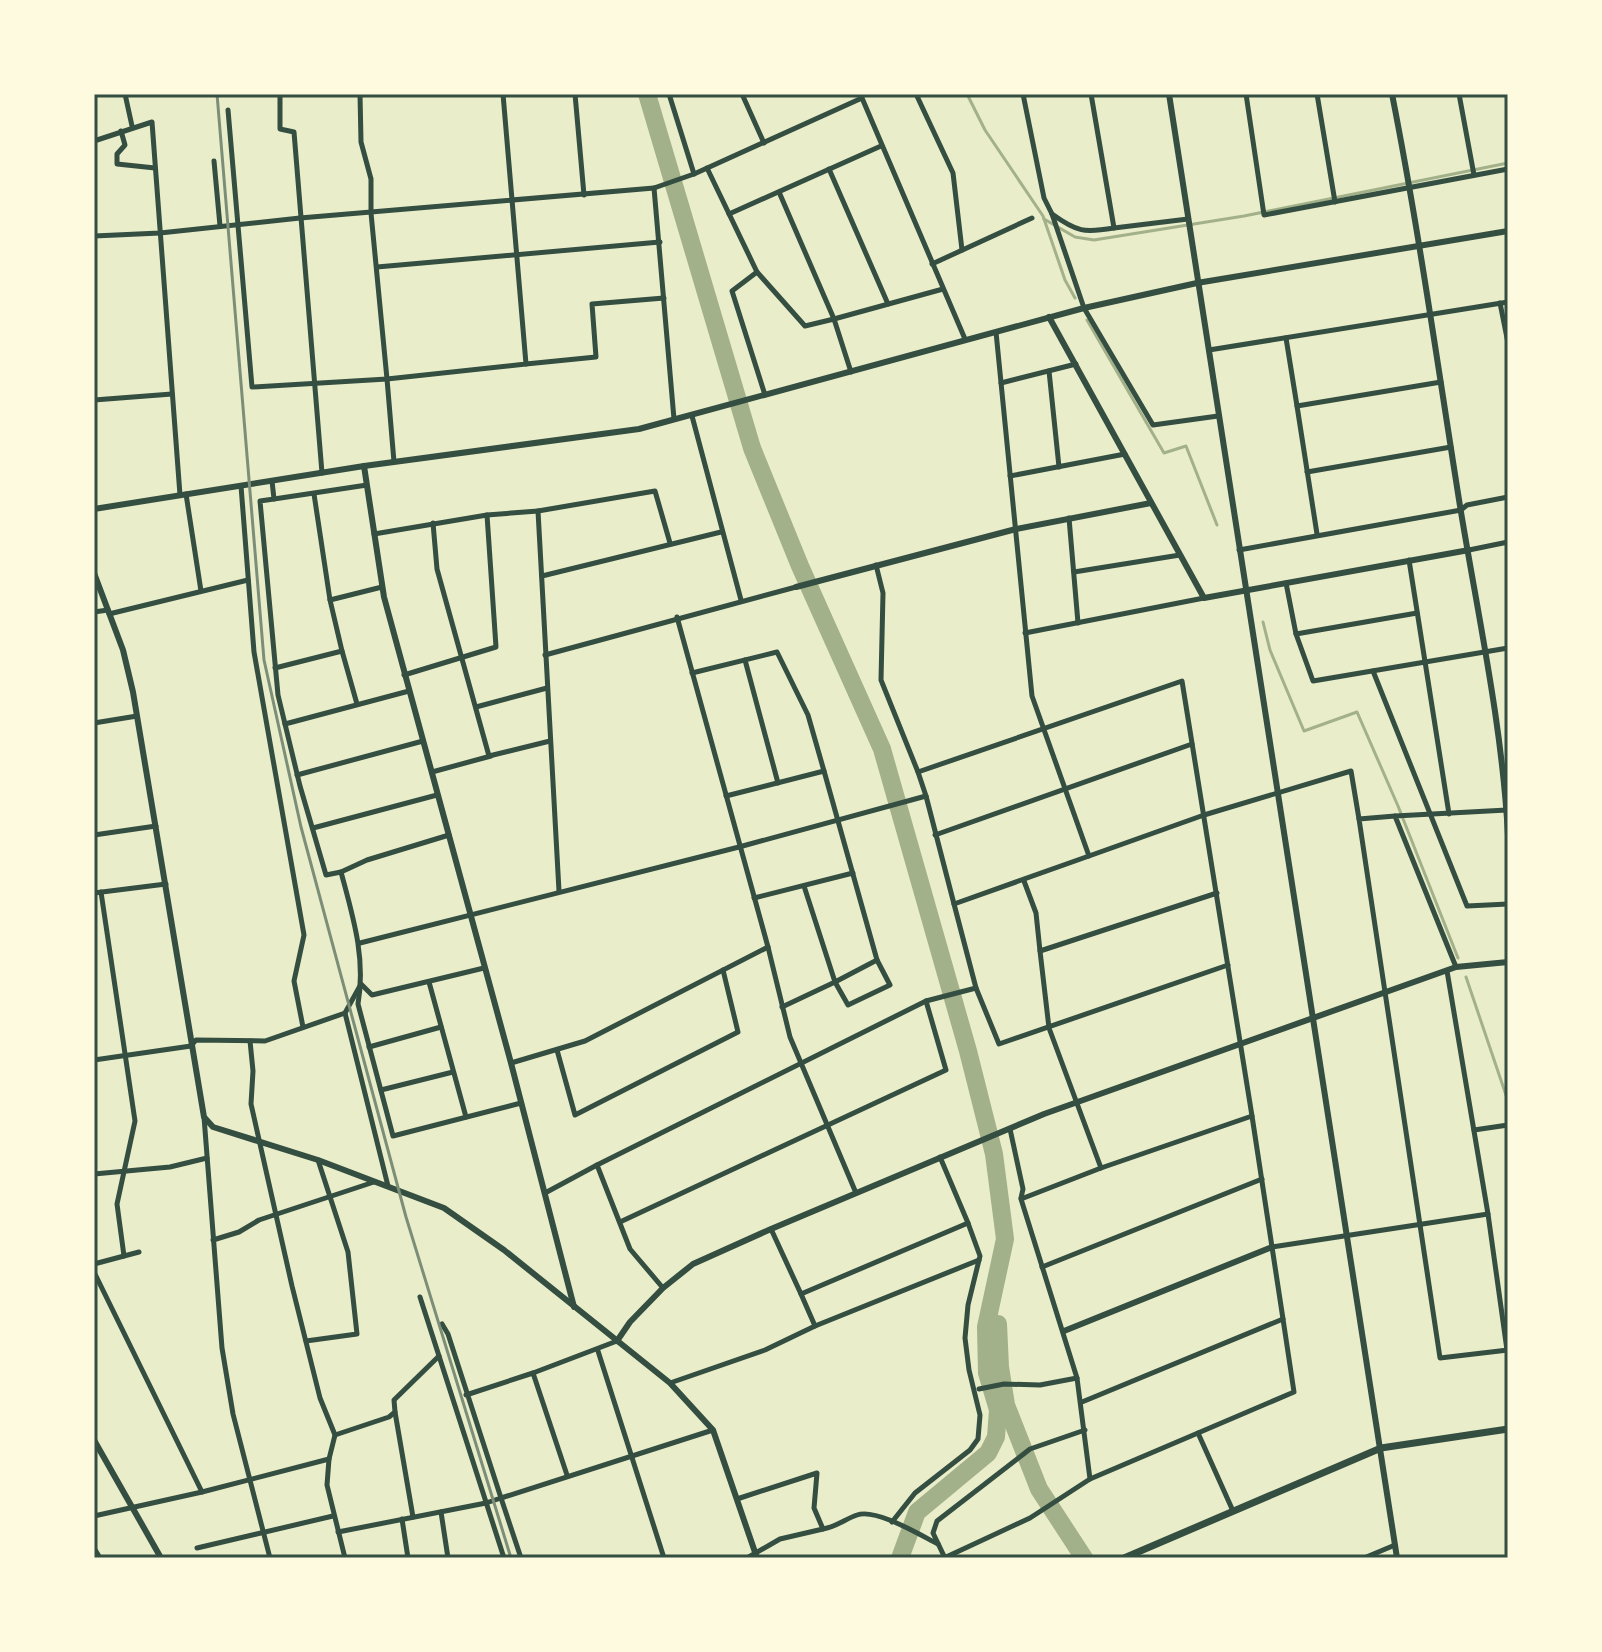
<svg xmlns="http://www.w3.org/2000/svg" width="1602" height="1652" font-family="'Space Grotesk',sans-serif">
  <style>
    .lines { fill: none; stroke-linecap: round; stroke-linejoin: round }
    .stream { stroke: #a3b18a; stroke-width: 3 }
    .river { stroke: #a3b18a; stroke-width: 18 }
    .minor { stroke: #344e41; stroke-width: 5 }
    .tertiary { stroke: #344e41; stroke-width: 6 }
    .secondary { stroke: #344e41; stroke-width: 7 }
    .rail { stroke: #7c8e77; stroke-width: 3 }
    .neatline { fill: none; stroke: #344e41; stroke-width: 3 }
  </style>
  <rect width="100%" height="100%" fill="#e9edc9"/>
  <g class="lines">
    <g class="stream">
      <polyline points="967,94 985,130 1043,216 1065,280 1075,298"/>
      <polyline points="1044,219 1075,237 1094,240 1244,216 1508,163"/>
      <polyline points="1087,320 1164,453 1186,446 1217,525"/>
      <polyline points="1263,622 1270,650 1304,731 1357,712 1398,806 1458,958"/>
      <polyline points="1466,977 1508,1101"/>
      <polyline points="1492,1558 1508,1557"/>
    </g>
    <g class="river">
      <polyline points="647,94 752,448 800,566 882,749 968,1051 994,1154 1005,1239 986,1327 987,1373 998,1410 996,1437 988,1453 917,1512 900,1558"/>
      <polyline points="998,1324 1000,1367 1006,1405 1039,1489 1084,1558"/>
    </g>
    <g class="minor">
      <polyline points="125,94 132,126"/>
      <polyline points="280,94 280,129 294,132 322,473"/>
      <polyline points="575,94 584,195"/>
      <polyline points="669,94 694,174"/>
      <polyline points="742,94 764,143"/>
      <polyline points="916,94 953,173 962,250"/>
      <polyline points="1023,94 1044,198 1052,214 1084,308 1153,425 1218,416"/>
      <polyline points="1246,94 1264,215 1508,169"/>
      <polyline points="1317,94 1335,202"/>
      <polyline points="1459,94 1474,175"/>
      <polyline points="228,110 252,387 387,379 371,213 371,179 361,142 360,94"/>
      <polyline points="121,131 125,145 117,154 117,164 155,168"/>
      <polyline points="94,141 152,122 180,495"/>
      <polyline points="214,161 220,226"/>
      <polyline points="707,168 757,272 732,291 765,395"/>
      <polyline points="829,169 888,304"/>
      <polyline points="654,188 674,419"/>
      <polyline points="779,192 834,319 943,289"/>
      <polyline points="729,214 881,146"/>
      <path d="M1052 214C1077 232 1084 233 1114 228L1091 94"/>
      <polyline points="1114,228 1188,219"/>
      <polyline points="94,236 160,233 300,218 654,188 694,174 862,98 965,339"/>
      <polyline points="932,264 1032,218"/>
      <polyline points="377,267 660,242"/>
      <polyline points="757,272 805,326 834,319 851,372"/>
      <polyline points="1500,303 1508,343"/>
      <polyline points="996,332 1032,696 1089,856 1204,815 1351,771 1359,819"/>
      <polyline points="1286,338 1297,406"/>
      <polyline points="1209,350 1508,302"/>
      <polyline points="526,364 596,357 592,304 664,298"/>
      <polyline points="1049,371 1059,467"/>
      <polyline points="1001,383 1076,364"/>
      <polyline points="94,400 172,394"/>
      <polyline points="692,416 741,600"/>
      <polyline points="394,462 387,379 526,364 503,94"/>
      <polyline points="1307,472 1451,447"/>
      <polyline points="1010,476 1125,454"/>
      <path d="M272 481 274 499 260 501 278 695 300 786 326 875 341 872C353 917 366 958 358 1004L393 1136 521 1103"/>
      <polyline points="241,486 254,652 304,935 294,981 303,1027"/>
      <polyline points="186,494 201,591"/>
      <polyline points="314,494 330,600"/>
      <polyline points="274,499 367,485"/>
      <polyline points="538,511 655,491 670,543"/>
      <polyline points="1069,518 1078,623"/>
      <polyline points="433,523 437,569 489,756 550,741"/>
      <polyline points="374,534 487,515 538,511 559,891"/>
      <polyline points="1317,534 1297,406 1441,382"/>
      <polyline points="1239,550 1461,510 1467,505 1508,497"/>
      <polyline points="1469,550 1508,542"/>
      <polyline points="1409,560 1449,814"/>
      <polyline points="876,565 883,593 881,680 918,772 1182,681 1252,1116"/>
      <polyline points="1074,572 1180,555"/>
      <polyline points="542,576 721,532"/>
      <polyline points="1286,583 1296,634 1313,681 1508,648"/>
      <polyline points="94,612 108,610"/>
      <polyline points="109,614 248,580"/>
      <polyline points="677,617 768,947 790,1037 856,1193"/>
      <polyline points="1025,633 1204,598"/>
      <polyline points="1296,634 1417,613"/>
      <polyline points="342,651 357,704"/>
      <polyline points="545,655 796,587"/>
      <polyline points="745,660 778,783"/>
      <polyline points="275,668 342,651 330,600 382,587"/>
      <polyline points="1373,671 1467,906 1508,904"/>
      <polyline points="692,673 777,652 808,715 824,771"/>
      <polyline points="404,675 496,647 487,515"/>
      <polyline points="476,707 547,688"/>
      <polyline points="94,723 137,716"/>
      <polyline points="285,724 409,691"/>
      <polyline points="432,772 491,756"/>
      <polyline points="918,772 926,796"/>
      <polyline points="297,775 423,741"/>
      <polyline points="726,796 824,771 877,960 890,985 848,1005 835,982 782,1007"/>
      <polyline points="1395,816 1359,819 1440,1358 1508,1350"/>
      <polyline points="313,828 437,795"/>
      <polyline points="94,835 156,826"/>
      <polyline points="935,835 1192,744"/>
      <polyline points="341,872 367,860 449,835"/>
      <polyline points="1024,881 1036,913 1040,951"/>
      <polyline points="804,886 835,982 877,960"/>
      <polyline points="101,892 135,1121 117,1204 124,1256"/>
      <polyline points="94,893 166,884"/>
      <polyline points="1217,893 1040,951 1049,1028 1101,1168 1252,1116 1272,1247 1488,1214 1447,971"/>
      <polyline points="754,898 853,873"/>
      <polyline points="360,943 739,847 926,796 954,904"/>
      <polyline points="1456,967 1395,816 1507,810"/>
      <polyline points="429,982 466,1117"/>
      <polyline points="976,988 999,1044 1228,965"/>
      <polyline points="345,1013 388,1186"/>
      <polyline points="250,1041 253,1071 251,1104 292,1286 320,1398 335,1435 329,1459 327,1485 345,1558"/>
      <polyline points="369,1047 441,1027"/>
      <polyline points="557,1050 575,1115 738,1032 723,970"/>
      <polyline points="94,1060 191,1046 196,1040 265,1041 345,1013 361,984 372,995 484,968"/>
      <polyline points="511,1063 585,1041 768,947"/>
      <polyline points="381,1090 453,1072"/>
      <polyline points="204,1117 222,1348 233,1414 270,1558"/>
      <polyline points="1010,1129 1023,1189 1021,1198"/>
      <polyline points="1474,1130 1508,1125"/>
      <polyline points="597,1165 926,1001 976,988 954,904 1089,856"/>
      <polyline points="94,1174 170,1167 207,1158"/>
      <polyline points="545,1193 597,1165 630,1249 663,1288"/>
      <polyline points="1488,1214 1507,1350"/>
      <polyline points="620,1222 946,1070 926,1001"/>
      <polyline points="771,1229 801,1294 968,1223 940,1157"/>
      <polyline points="213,1240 239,1232 259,1220 374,1182"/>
      <polyline points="1272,1247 1283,1319"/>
      <polyline points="94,1264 139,1252"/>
      <polyline points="1042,1267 1262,1179"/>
      <polyline points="94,1272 202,1492"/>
      <polyline points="420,1297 439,1356"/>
      <polyline points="815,1326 979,1260"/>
      <polyline points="306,1341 357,1334 348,1252 318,1160"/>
      <polyline points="598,1351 664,1558"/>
      <polyline points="670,1383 765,1350 815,1326 801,1294"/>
      <polyline points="979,1389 1004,1384 1040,1385 1077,1378"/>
      <polyline points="466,1395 533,1373"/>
      <polyline points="1082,1402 1283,1319 1294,1392 1198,1433 1233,1511"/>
      <polyline points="395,1412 413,1517"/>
      <polyline points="335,1435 389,1417 395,1412 394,1400 439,1356 504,1558"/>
      <polyline points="567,1475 533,1373 617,1341"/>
      <polyline points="1090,1479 1198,1433"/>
      <polyline points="737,1499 817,1473 814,1508 823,1529 780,1539 747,1558"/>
      <polyline points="441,1512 448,1558"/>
      <polyline points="94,1516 202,1492 329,1459"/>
      <polyline points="402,1519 408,1558"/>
      <polyline points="892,1522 915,1493 970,1450 978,1439 980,1415 969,1370 965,1338 968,1305 980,1256 968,1223"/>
      <path d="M823 1529C836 1527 845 1519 857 1515 876 1508 920 1535 938 1544"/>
      <polyline points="338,1532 486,1503 501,1498 448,1334 442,1324"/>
      <polyline points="94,1548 100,1558"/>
      <polyline points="197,1548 333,1516"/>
      <polyline points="944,1556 933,1533 937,1521 1030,1449 1085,1430"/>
      <polyline points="521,1558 501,1498 713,1430"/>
      <polyline points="944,1558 1030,1518 1090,1479 1077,1378 1021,1199 1101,1168"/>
      <polyline points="1364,1558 1395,1545"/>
    </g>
    <g class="tertiary">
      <polyline points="1169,94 1397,1558"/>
      <path d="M1392 94C1419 231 1438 368 1460 506 1478 616 1502 724 1508 835"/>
      <polyline points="1049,317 1204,598 1469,550"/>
      <polyline points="364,466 384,597 511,1063 574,1307"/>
      <polyline points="94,509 364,466 639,429 1084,308 1197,283 1508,231"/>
      <polyline points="94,573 123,650 133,692 204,1117 213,1127 318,1160 444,1208 504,1250 670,1383 713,1430 757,1558"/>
      <polyline points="796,587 1016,529 1151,503"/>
      <polyline points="1064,1331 1272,1247"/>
      <polyline points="617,1341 630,1322 663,1288 693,1264 771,1229 1044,1114 1456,967 1508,962"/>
      <polyline points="94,1440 161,1558"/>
    </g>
    <polyline class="secondary" points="1124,1558 1381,1448 1508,1429"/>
    <polyline class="rail" points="217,94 264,660 301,827 406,1217 511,1558"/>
  </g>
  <rect width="1602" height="1652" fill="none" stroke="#fefae0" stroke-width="192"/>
  <rect x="96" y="96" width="1410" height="1460" class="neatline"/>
</svg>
